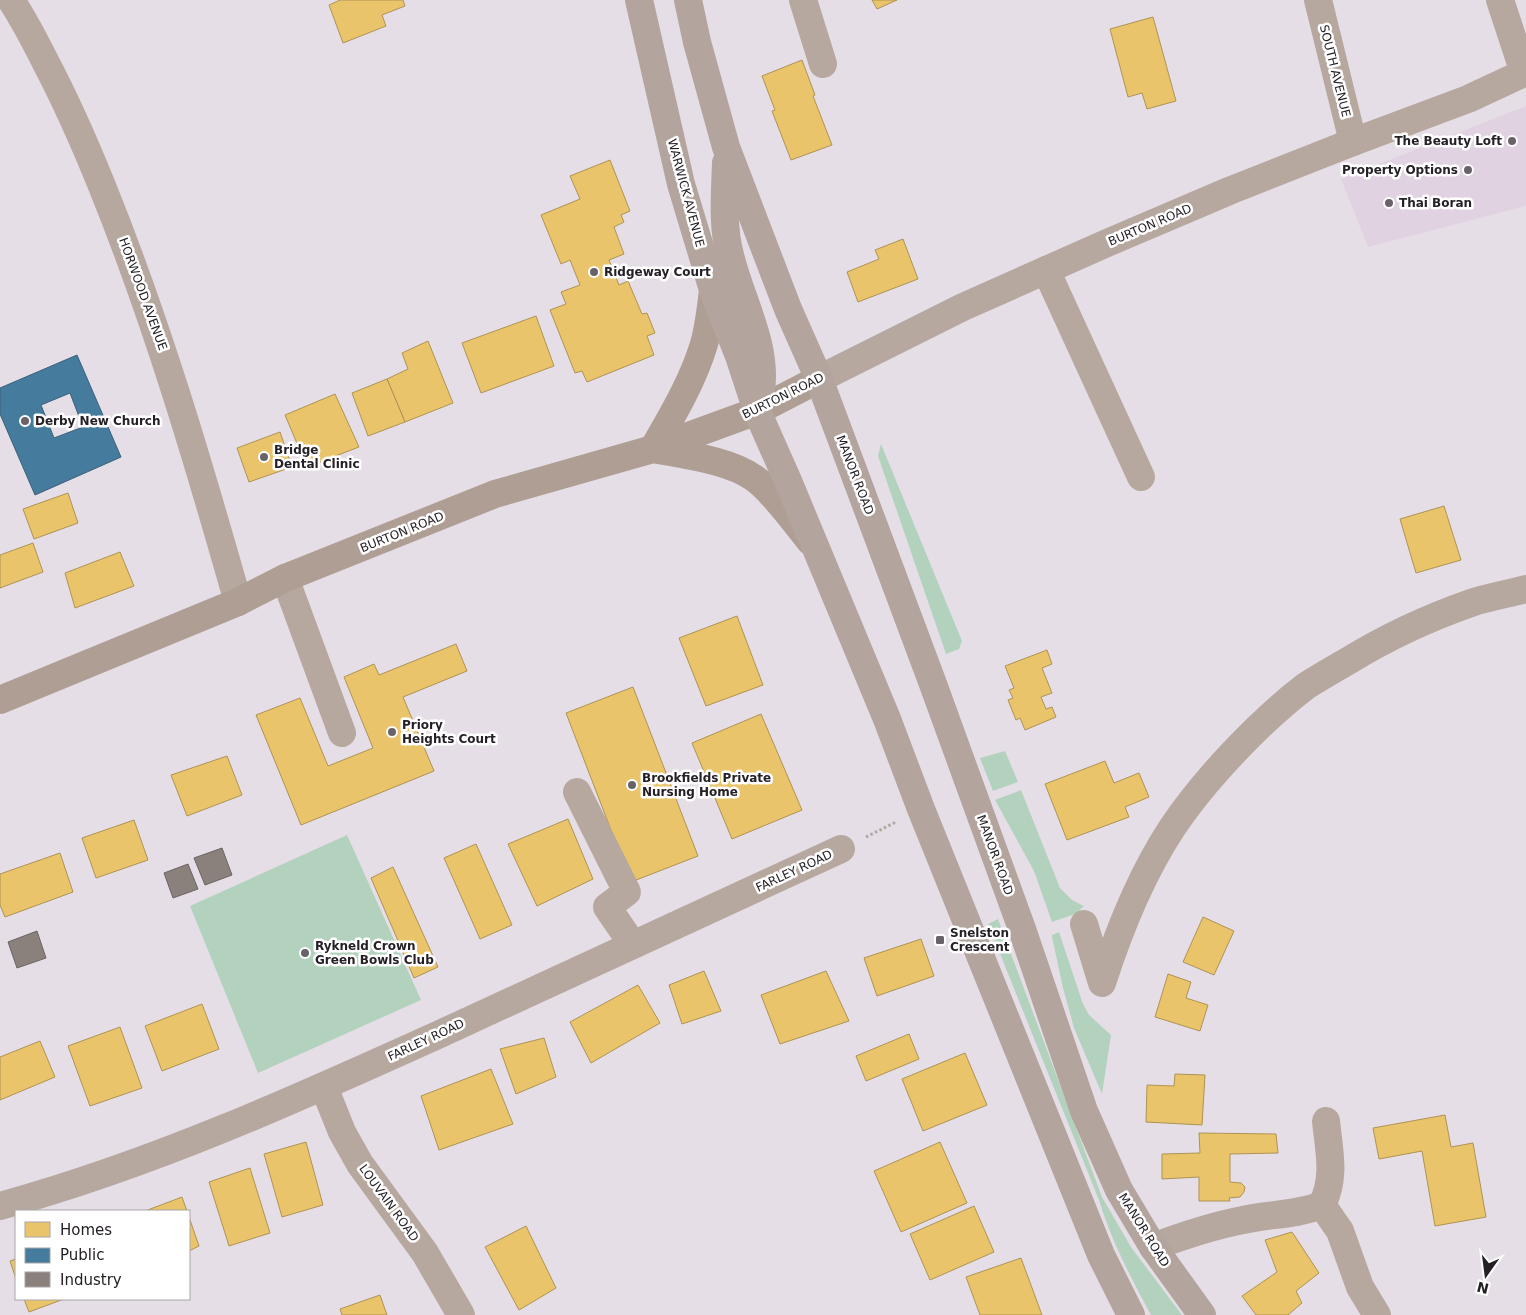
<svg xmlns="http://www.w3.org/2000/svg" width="1526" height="1315" font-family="'DejaVu Sans',sans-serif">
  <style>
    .built { fill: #e1d2e1 }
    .green { fill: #b3d2be }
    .homes { fill: #e9c46a; stroke: #ae9355 }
    .public { fill: #457b9d; stroke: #3b6079; fill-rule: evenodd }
    .industry { fill: #8a817c; stroke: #6c6462 }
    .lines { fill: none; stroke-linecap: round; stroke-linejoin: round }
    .path { stroke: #b1a7a3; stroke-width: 3; stroke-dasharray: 2.5 2.5; stroke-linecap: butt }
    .minor { stroke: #b6a89e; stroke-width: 28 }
    .major { stroke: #af9e94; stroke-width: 28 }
    .highway { stroke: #b3a49e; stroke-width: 28 }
    .poi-dot { fill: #696269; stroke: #fff; stroke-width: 2 }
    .labels { text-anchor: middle; stroke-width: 5; stroke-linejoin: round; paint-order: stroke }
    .street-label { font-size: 12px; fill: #252025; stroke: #fff }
    .poi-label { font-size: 12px; font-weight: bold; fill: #252025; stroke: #fff; text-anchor: start }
  </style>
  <rect width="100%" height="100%" fill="#e6dee6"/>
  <polygon class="built" points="1526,106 1526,206 1368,247 1341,179"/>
  <g class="green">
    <polygon points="881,444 962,641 959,649 946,654 878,456"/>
    <polygon points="1005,751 1018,782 993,791 980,758"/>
    <polygon points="1021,790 1060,888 1072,900 1084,906 1075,914 1052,922 1034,871 995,800"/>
    <polygon points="347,835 421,1000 258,1073 190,906"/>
    <path d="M998 919 1102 1197 1131 1247 1182 1315H1151C1131 1278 1111 1240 1099 1200L988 924Z"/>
    <polygon points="1059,932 1083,1004 1089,1015 1111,1035 1102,1094 1074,1028 1063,988 1052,937 1052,935"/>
  </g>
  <g class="homes">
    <polygon points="340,0 403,0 405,6 382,15 386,26 343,43 329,5"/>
    <polygon points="872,0 897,0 877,9"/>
    <polygon points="1153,17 1176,101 1147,109 1142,93 1128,97 1110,29"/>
    <polygon points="802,60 815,95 813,96 832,145 791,160 772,111 775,110 762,76"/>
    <polygon points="610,160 630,211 621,215 624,222 614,227 624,254 609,260 619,285 628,281 642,314 647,313 655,333 647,336 654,355 587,382 582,371 575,373 550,310 566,304 561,292 580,285 570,260 561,264 541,215 580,199 570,176"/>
    <polygon points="903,239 918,279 858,302 847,272 879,259 875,250"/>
    <polygon points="536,316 554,366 481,393 462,343"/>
    <polygon points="428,341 453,403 405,422 387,379 408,369 402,353"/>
    <polygon points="387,379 405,422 368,436 352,393"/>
    <polygon points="335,394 359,447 307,467 285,415"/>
    <polygon points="280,432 292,467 249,482 237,448"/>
    <polygon points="68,493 78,523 34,539 23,509"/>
    <polygon points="1444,506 1461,560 1416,573 1400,519"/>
    <polygon points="33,543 43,572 0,588 0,555"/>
    <polygon points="120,552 134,586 75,608 65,573"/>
    <polygon points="737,616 763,685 706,706 679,638"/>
    <polygon points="456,644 467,671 403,697 434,771 301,825 256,715 300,698 328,766 373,748 344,677 374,664 379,675"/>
    <polygon points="1047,650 1052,664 1042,668 1052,693 1041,697 1046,709 1052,707 1056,717 1025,730 1020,718 1016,720 1008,700 1013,698 1009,690 1014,688 1005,666"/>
    <polygon points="633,687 698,856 631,882 566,713"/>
    <polygon points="761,714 802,810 732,839 692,743"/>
    <polygon points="227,756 242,795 187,816 171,775"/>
    <polygon points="1105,761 1114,783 1139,773 1149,797 1125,807 1129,817 1067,840 1045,784"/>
    <polygon points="568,819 593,879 537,906 508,844"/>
    <polygon points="134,820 148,860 96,878 82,838"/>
    <polygon points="476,844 512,925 480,939 444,858"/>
    <polygon points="60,853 73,892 5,917 0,905 0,874"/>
    <polygon points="393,867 438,967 414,978 371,878"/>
    <polygon points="1203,917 1234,931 1214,975 1183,962"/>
    <polygon points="921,939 934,976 877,996 864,958"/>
    <polygon points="704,971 721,1011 682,1024 669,985"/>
    <polygon points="826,971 849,1021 780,1044 761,995"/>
    <polygon points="1168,974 1191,982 1186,998 1208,1005 1200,1031 1155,1017"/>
    <polygon points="638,985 660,1023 591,1063 570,1022"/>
    <polygon points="202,1004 219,1049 162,1071 145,1026"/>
    <polygon points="120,1027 142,1088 90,1106 68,1046"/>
    <polygon points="909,1034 919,1059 866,1081 856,1056"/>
    <polygon points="544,1038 556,1077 516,1094 500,1049"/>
    <polygon points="40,1041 55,1077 0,1100 0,1057"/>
    <polygon points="965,1053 987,1105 923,1131 902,1079"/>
    <polygon points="491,1069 513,1124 439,1150 421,1096"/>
    <polygon points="1175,1074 1205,1075 1202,1125 1146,1122 1147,1085 1174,1086"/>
    <polygon points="1445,1115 1451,1147 1473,1143 1486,1217 1435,1226 1422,1151 1379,1159 1373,1128"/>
    <polygon points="1199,1133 1276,1134 1278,1153 1230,1154 1230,1182 1241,1183 1245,1187 1244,1192 1240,1197 1229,1198 1230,1201 1199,1201 1199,1177 1162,1179 1162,1154 1200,1153"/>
    <polygon points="306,1142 323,1205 282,1217 264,1154"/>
    <polygon points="940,1142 967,1203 901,1232 874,1171"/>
    <polygon points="250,1168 270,1233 229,1246 209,1182"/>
    <polygon points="182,1197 187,1211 145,1211"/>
    <polygon points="974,1206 994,1252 930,1280 910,1234"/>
    <polygon points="189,1217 199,1246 189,1251"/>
    <polygon points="526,1226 556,1288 519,1310 485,1247"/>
    <polygon points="1292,1232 1319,1273 1296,1291 1302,1303 1288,1315 1256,1315 1242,1296 1277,1272 1265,1240"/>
    <polygon points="1021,1258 1042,1315 980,1315 966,1277"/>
    <polygon points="16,1259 16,1279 10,1261"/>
    <polygon points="380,1295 387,1315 342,1315 340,1309"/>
    <polygon points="24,1299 64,1299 29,1312"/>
  </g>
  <path class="public" d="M77 355 121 457 35 495 0 414V388ZM70 393 83 427 54 438 41 405Z"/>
  <g class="industry">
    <polygon points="222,848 232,875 205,885 194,858"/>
    <polygon points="188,864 198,889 173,898 164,873"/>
    <polygon points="37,931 46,958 17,968 8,942"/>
  </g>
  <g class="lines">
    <polyline class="path" points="866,837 896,822"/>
    <g class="minor">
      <path d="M11 0C24 20 35 41 46 63 67 103 85 144 102 186 157 322 198 461 238 602"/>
      <polyline points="803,0 823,64"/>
      <polyline points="1318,0 1353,142"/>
      <polyline points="1500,0 1524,73"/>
      <polyline points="1046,270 1141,477"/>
      <polyline points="819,379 963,307 1107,243 1229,191 1353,142 1468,99 1526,72"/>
      <polyline points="285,578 342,733"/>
      <polyline points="577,792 627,892 607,907 633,945"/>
      <path d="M1084 924 1102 983C1119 930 1141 875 1172 828 1204 780 1260 721 1306 686 1320 677 1334 669 1348 661 1387 637 1428 618 1471 603 1489 597 1508 594 1526 589"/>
      <polyline points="324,1087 342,1132 360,1164 425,1253 461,1315"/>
      <polyline points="1322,1205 1340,1231 1360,1287 1377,1315"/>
      <path d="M0 1206C157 1163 305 1095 453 1028 582 968 712 909 841 849"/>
      <path d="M1153 1247C1182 1236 1212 1226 1243 1220 1270 1214 1296 1215 1322 1205 1336 1177 1329 1151 1326 1121"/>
    </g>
    <g class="major">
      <path d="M653 449C672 416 693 381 704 344 709 326 711 308 713 290"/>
      <path d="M654 449C684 455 729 460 754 478 773 491 795 523 810 541"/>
      <polyline points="0,700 238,602 285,578 495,494 653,449 757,411 819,379"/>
    </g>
    <g class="highway">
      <polyline points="639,0 681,184 713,290 739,356 757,411 788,481 887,719 921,809 1101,1255 1131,1315"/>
      <polyline points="688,0 697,42 726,147 788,309 819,379 933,684 1022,929 1084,1111 1119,1190 1153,1247 1202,1315"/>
      <path d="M726 163C725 194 722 225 730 255 741 302 770 347 760 397"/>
    </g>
  </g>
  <g class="poi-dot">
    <circle cx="1512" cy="141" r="5"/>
    <circle cx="1468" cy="170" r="5"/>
    <circle cx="1389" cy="203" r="5"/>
    <circle cx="594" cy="272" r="5"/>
    <circle cx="25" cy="421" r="5"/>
    <circle cx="264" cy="457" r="5"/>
    <circle cx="392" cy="732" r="5"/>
    <circle cx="632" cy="785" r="5"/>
    <rect x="935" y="935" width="10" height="10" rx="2.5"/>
    <circle cx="305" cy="953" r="5"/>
  </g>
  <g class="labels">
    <g class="street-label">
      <text transform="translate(1335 71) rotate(76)" y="4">SOUTH AVENUE</text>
      <text transform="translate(686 193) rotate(75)" y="4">WARWICK AVENUE</text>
      <text transform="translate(1150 225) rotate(-23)" y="4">BURTON ROAD</text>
      <text transform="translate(143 294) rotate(70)" y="4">HORWOOD AVENUE</text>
      <text transform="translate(783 396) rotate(-26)" y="4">BURTON ROAD</text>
      <text transform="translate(855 475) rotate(69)" y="4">MANOR ROAD</text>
      <text transform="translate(402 532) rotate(-22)" y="4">BURTON ROAD</text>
      <text transform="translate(995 855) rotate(70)" y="4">MANOR ROAD</text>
      <text transform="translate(794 871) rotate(-25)" y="4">FARLEY ROAD</text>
      <text transform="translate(426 1040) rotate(-25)" y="4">FARLEY ROAD</text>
      <text transform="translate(389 1203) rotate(54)" y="4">LOUVAIN ROAD</text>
      <text transform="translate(1144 1230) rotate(58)" y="4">MANOR ROAD</text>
    </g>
    <g class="poi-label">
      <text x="1502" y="145" text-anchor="end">The Beauty Loft</text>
      <text x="1458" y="174" text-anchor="end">Property Options</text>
      <text x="1399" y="207">Thai Boran</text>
      <text x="604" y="276">Ridgeway Court</text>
      <text x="35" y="425">Derby New Church</text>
      <text x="274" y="454">Bridge<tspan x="274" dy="14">Dental Clinic</tspan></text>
      <text x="402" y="729">Priory<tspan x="402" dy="14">Heights Court</tspan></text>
      <text x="642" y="782">Brookfields Private<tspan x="642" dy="14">Nursing Home</tspan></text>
      <text x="950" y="937">Snelston<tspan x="950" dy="14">Crescent</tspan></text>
      <text x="315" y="950">Rykneld Crown<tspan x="315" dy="14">Green Bowls Club</tspan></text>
    </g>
  </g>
  <rect x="15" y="1210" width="175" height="90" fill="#ffffff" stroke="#a8a6a8"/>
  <rect x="25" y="1222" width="25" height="15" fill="#e9c46a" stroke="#a8a6a8"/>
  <text x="60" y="1235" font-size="15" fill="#252025">Homes</text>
  <rect x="25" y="1248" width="25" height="15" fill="#457b9d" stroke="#a8a6a8"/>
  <text x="60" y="1260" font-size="15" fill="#252025">Public</text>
  <rect x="25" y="1272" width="25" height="15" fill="#8a817c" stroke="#a8a6a8"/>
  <text x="60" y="1285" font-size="15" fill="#252025">Industry</text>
  <g transform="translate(1486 1275) rotate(194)" stroke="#ffffff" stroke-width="4" paint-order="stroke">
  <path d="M0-4L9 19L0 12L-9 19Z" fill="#252025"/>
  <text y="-8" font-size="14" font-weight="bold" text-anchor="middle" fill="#252025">N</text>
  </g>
</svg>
